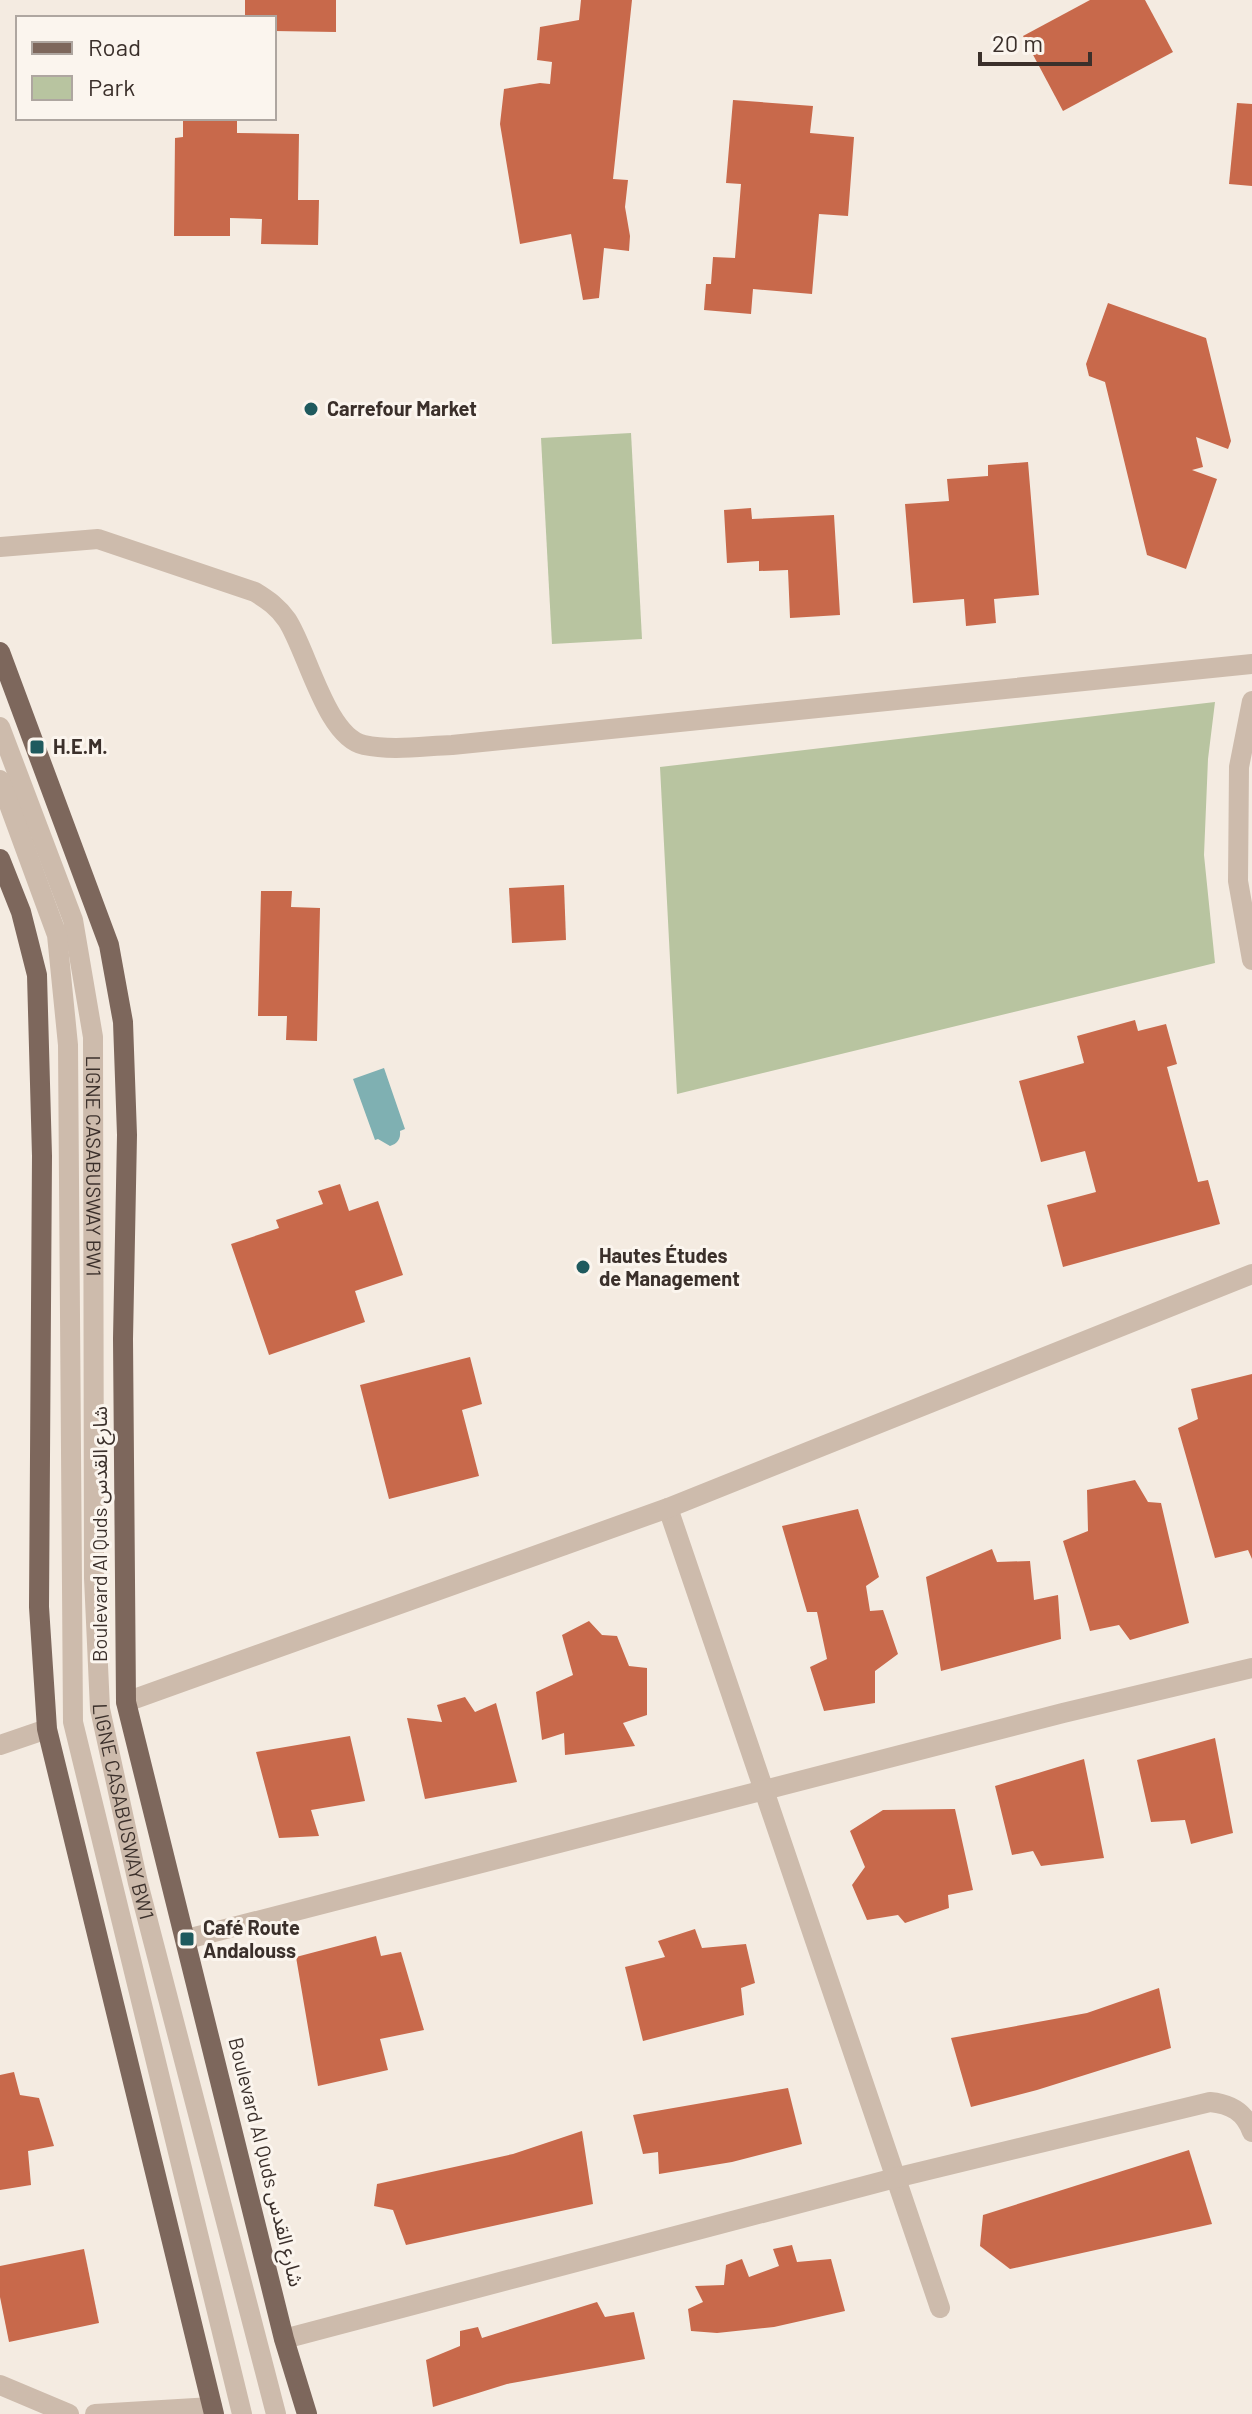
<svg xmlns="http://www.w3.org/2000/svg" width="1252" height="2414" font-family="Barlow,'Noto Sans Arabic',sans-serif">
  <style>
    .green { fill: #b8c4a0 }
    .water { fill: #7fb0b2 }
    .building { fill: #c8694b }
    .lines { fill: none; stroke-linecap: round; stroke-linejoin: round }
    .service { stroke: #cdbbac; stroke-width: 20 }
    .minor { stroke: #cdbbac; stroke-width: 20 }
    .primary { stroke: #7d675c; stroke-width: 20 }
    .poi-dot { fill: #1f5a5e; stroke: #fbf5ee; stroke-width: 3 }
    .labels { text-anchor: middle; stroke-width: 6; stroke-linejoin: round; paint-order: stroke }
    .poi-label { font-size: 20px; font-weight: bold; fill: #3b302b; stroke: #fbf5ee; text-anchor: start }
    .street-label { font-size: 20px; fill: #3b302b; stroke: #fbf5ee }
  </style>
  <rect width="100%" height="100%" fill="#f4ebe1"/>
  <g class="green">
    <polygon points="631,433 642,639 552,644 541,438"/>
    <polygon points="1215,702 1208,759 1204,855 1215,963 677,1094 660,767"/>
  </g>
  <path class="water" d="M384 1068 405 1129 400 1131C401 1139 397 1144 390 1146L378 1139 375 1140 353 1079Z"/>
  <g class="building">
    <polygon points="245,0 336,0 336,32 274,31 274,18 245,18"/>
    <polygon points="581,0 632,0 613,179 628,180 625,207 630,236 629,251 604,248 599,298 583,300 571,234 520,244 500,124 504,89 540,83 550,84 552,62 537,60 540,27 579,20"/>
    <polygon points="1090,0 1145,0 1173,52 1063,111 1023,36"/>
    <polygon points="733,100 813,106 810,133 854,137 848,216 819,214 812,294 753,289 751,314 704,310 706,284 711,284 713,257 735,258 741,184 726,183"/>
    <polygon points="1237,103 1252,104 1252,186 1229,184"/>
    <polygon points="183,118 237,118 237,133 299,134 298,200 319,200 318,245 261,244 262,219 230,218 230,236 174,236 175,138 183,137"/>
    <polygon points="1108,303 1206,338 1231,441 1228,449 1196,437 1203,467 1192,470 1217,479 1186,569 1147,555 1105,382 1089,376 1086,364"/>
    <polygon points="1028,462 1039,595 994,599 996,623 966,626 964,599 913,603 905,504 949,501 947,479 988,476 988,465"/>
    <polygon points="751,508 752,519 834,515 840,615 790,618 788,570 759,571 759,561 727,563 724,510"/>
    <polygon points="564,885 566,940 512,943 509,888"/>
    <polygon points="261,891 292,891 291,907 320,908 317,1041 286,1040 287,1016 258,1016"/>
    <polygon points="1135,1020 1138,1031 1166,1024 1177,1064 1167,1067 1198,1182 1208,1180 1220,1224 1063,1267 1047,1205 1096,1192 1085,1151 1041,1162 1019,1081 1084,1063 1077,1036"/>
    <polygon points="340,1184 349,1211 378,1201 403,1275 355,1291 365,1322 269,1355 231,1244 279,1228 276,1220 323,1204 318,1191"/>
    <polygon points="470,1357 482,1404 462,1410 479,1476 389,1499 360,1385"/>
    <polygon points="1252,1374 1252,1559 1248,1550 1215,1558 1178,1428 1198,1419 1191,1389"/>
    <polygon points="1135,1480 1148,1502 1161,1503 1189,1623 1130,1640 1119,1625 1090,1631 1063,1541 1088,1531 1087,1490"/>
    <polygon points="858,1509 879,1577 866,1586 870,1611 883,1610 898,1654 875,1671 875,1703 824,1711 810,1667 827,1659 817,1612 807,1612 782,1526"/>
    <polygon points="992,1549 997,1562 1030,1561 1034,1600 1058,1595 1061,1639 941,1671 926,1577"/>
    <polygon points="589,1621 602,1635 617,1636 629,1666 647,1668 647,1715 623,1723 635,1746 565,1755 564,1733 542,1740 536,1692 573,1675 562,1635"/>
    <polygon points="465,1697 475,1712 496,1703 517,1782 425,1799 407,1718 442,1722 437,1705"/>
    <polygon points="350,1736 365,1801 311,1810 319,1836 279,1838 256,1752"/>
    <polygon points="1215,1738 1233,1833 1191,1844 1185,1820 1151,1822 1137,1760"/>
    <polygon points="1084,1759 1104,1858 1041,1866 1033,1851 1012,1855 995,1786"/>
    <polygon points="955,1809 973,1890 948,1895 949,1908 905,1923 898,1915 867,1920 852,1885 865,1867 850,1831 883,1810"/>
    <polygon points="695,1929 702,1948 746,1944 755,1983 741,1988 744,2015 643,2041 625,1967 665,1957 658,1941"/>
    <polygon points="376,1936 381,1956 401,1952 424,2030 380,2039 388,2070 318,2086 296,1957"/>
    <polygon points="1159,1988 1171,2048 1037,2090 971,2107 951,2038 1087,2013"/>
    <polygon points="14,2072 20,2095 39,2098 54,2146 28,2151 31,2185 0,2190 0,2075"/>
    <polygon points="788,2088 802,2144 732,2162 659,2174 658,2152 643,2154 633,2115"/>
    <polygon points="582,2131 593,2204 406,2245 393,2210 374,2206 377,2184 513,2154"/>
    <polygon points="1189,2150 1212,2224 1010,2269 980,2246 983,2215"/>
    <polygon points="792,2245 797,2262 831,2259 845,2311 774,2327 717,2333 691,2331 688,2309 703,2302 695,2286 724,2285 726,2265 742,2259 749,2277 779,2266 773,2249"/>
    <polygon points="84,2249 99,2323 9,2342 0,2297 0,2266"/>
    <polygon points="597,2302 605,2317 634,2312 645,2359 507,2384 433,2407 426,2360 460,2346 460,2331 478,2327 482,2338"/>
  </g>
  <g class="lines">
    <g class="service">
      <path id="s1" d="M0 727 73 920 93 1037 94 1578 100 1709 138 1883 276 2414"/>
      <polyline points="0,780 57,935 68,1045 73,1722 242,2414"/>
    </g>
    <g class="minor">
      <path d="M0 547 98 539 255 592C268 600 278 607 287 620 307 650 326 737 364 745 392 751 424 746 452 745L1252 664"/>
      <polyline points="1252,701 1239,767 1238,881 1252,960"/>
      <polyline points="668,1508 940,2308"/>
      <polyline points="126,1702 668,1508 1252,1274"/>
      <polyline points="0,1745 47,1729"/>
      <polyline points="187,1939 1063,1713 1252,1668"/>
      <path d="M284 2339 895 2178 1210 2102C1231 2104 1245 2112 1252 2132"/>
      <polyline points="0,2385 69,2414"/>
      <polyline points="95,2414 212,2407"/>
    </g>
    <g class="primary">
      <polyline points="0,652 109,945 123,1022 127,1135 123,1339 126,1702 284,2339 307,2414"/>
      <polyline points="0,859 21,912 37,975 42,1156 39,1607 47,1729 214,2414"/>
    </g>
  </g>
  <g class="poi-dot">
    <circle cx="311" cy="409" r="8"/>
    <rect x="29" y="739" width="16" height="16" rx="4"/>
    <circle cx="583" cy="1267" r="8"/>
    <rect x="179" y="1931" width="16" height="16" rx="4"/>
  </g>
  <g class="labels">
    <g class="poi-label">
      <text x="327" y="416">Carrefour Market</text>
      <text x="53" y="754">H.E.M.</text>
      <text x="599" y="1263">Hautes Études<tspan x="599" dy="23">de Management</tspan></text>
      <text x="203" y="1935">Café Route<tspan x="203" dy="23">Andalouss</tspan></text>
    </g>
    <g class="street-label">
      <text dy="7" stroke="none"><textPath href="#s1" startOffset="454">LIGNE CASABUSWAY BW1</textPath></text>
      <text transform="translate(100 1534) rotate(-90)" y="7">Boulevard Al Quds شارع القدس</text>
      <text dy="7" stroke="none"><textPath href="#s1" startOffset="1102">LIGNE CASABUSWAY BW1</textPath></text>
      <text transform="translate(266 2162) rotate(76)" y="7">Boulevard Al Quds شارع القدس</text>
    </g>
  </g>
  <rect x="16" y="16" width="260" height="104" fill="#fbf5ee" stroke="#aea6a0" stroke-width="2"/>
  <rect x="32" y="42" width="40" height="12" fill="#7d675c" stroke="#aea6a0" stroke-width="2"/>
  <text x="88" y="56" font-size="24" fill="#3b302b">Road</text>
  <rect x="32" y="76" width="40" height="24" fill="#b8c4a0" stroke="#aea6a0" stroke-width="2"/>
  <text x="88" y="96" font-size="24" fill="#3b302b">Park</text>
  <path d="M980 52v12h110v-12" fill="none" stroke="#3b302b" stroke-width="4"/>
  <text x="992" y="52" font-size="24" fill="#3b302b" stroke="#fbf5ee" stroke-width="6" paint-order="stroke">20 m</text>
</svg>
